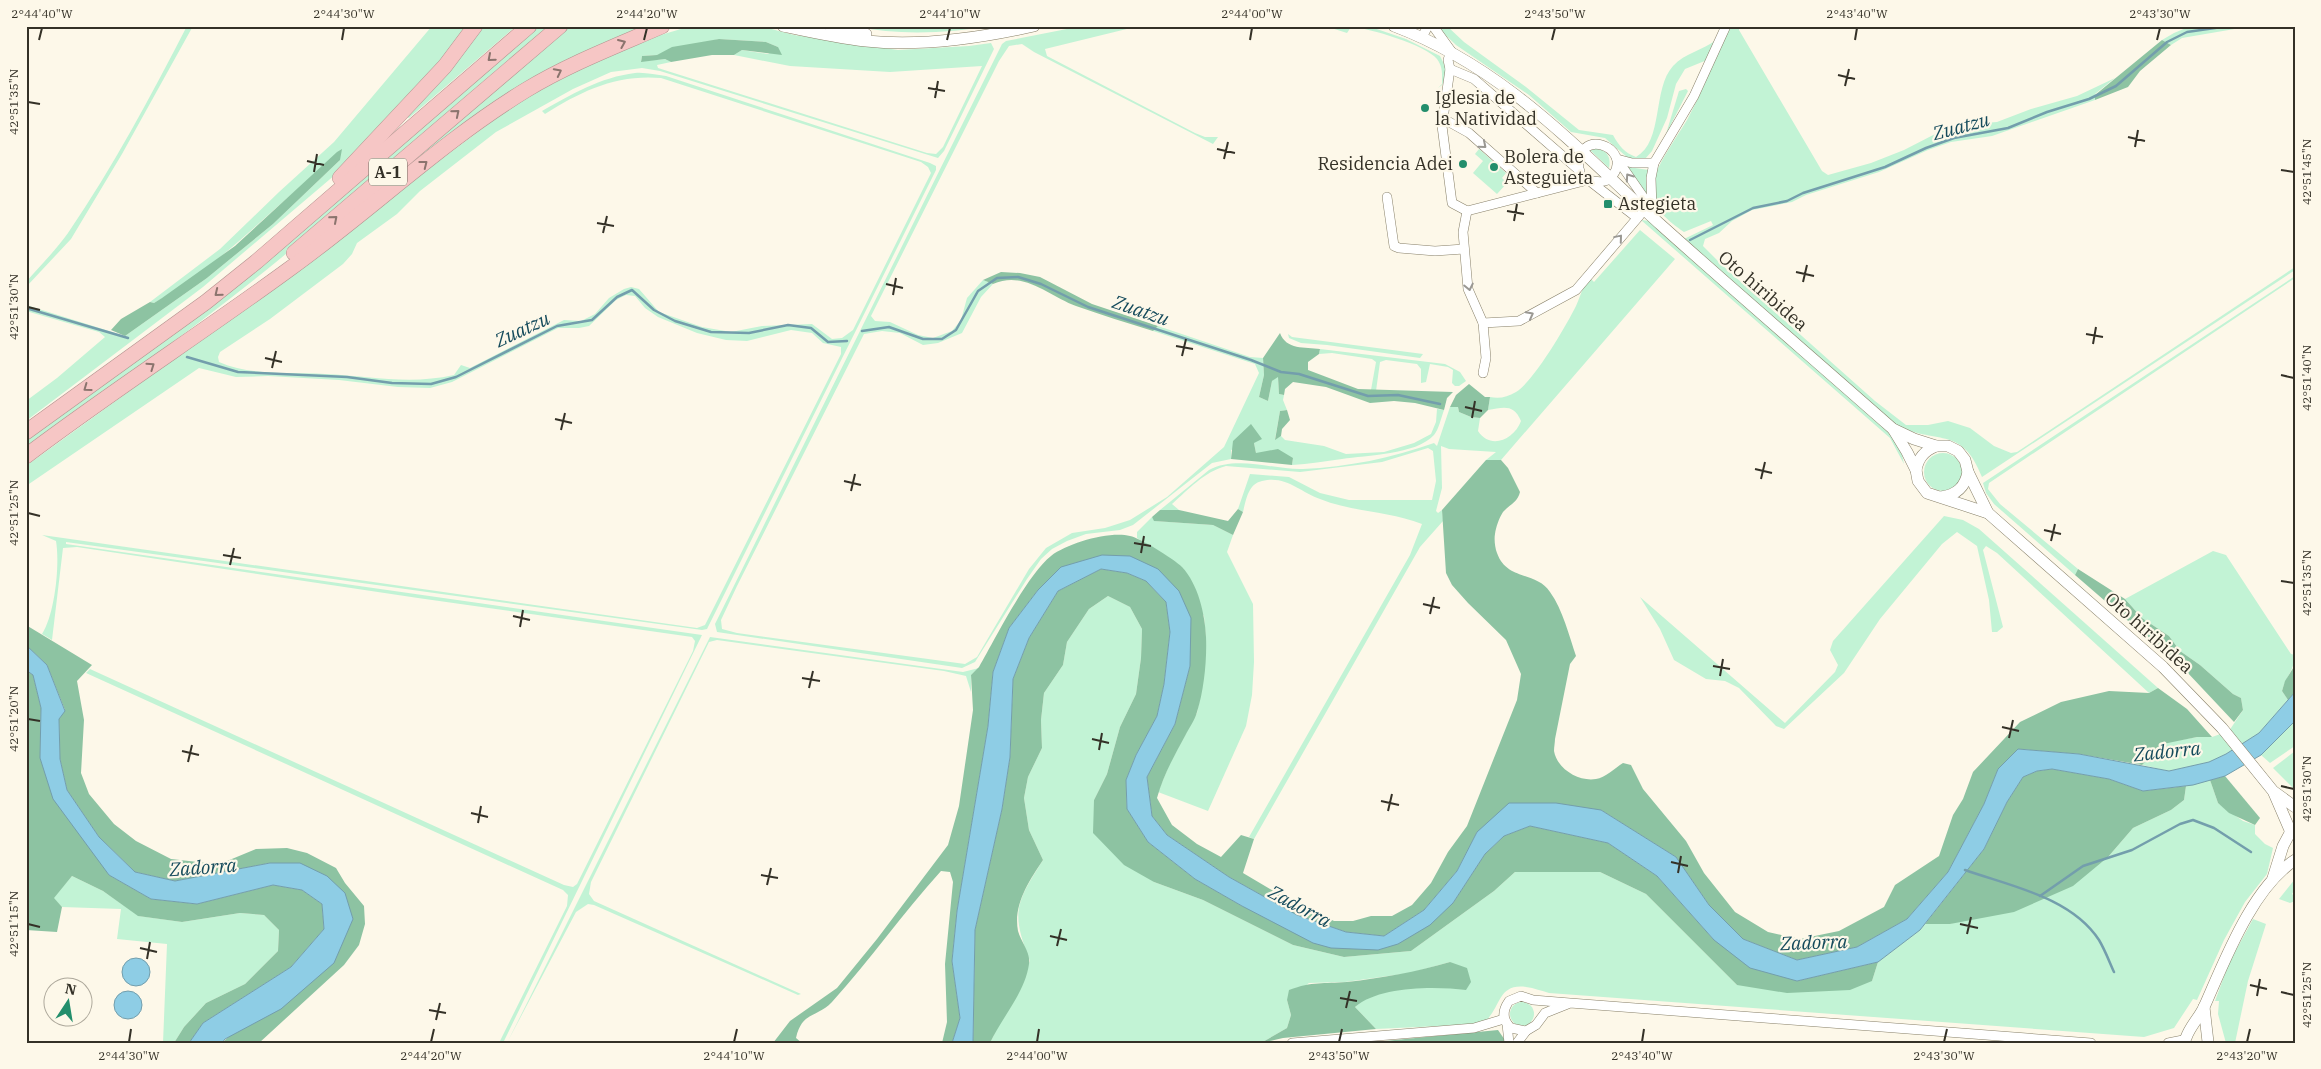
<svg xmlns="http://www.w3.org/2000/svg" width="2321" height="1069" font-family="'IBM Plex Serif',serif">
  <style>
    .green { fill: #c2f3d5; fill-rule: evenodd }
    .forest { fill: #8dc3a2 }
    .water { fill: #8ecde5; stroke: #739eac }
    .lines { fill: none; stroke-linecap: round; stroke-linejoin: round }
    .stream { stroke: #739eac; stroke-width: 2.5 }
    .street-casing { stroke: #888069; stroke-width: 10 }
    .secondary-casing { stroke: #888069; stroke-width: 12 }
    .highway-casing { stroke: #b2928e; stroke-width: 16 }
    .street { stroke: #fff; stroke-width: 9 }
    .secondary { stroke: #fff; stroke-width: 11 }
    .highway { stroke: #f6c6c5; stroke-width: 15 }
    .oneway { stroke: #8b746e }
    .oneway2 { stroke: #9a9893 }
    .ticks { fill: none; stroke: #343127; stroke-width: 2 }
    .poi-dot { fill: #238e6c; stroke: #fdf8e9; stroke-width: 2 }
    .labels { text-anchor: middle; stroke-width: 4.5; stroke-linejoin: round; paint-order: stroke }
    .shield { fill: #fdf8e9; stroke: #706d61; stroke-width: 1 }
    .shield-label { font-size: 16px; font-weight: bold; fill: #343127 }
    .poi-label { font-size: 18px; fill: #343127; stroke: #fdf8e9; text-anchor: start }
    .street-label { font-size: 18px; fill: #343127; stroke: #fdf8e9 }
    .water-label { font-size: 19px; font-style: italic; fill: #144a5b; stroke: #fdf8e9 }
    .neatline { fill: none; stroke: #343127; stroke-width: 2 }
    .ticks-label { font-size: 12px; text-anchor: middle; fill: #343127 }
  </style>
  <rect width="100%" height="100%" fill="#fdf8e9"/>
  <g class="green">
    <path d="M187 26H193L122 154 71 239 26 287V282C40 266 56 250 68 233 113 167 151 96 187 26Z"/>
    <path d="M432 26H470L448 54 336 174 203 287 26 421V401L57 378 105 337 99 332 26 311V305L125 336 207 278 273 224 340 160C324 171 307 181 293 193 248 232 206 275 154 303L150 302 220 249 279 192 334 142Z"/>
    <polygon points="483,26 516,26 409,118 407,117"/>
    <path d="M540 26H550C457 100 372 182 281 258 199 325 113 386 26 447V439L220 300Z"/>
    <polygon points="571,26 649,26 605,43 398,178 396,175"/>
    <path d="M691 26H760L794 35 898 50 969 46 991 43 994 49 944 151 938 158 660 71 642 68 611 72 573 89 496 132 420 191 397 214 357 243 352 254 343 264 270 319 220 352 218 357 219 362C251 376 290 372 325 374 369 376 410 385 454 375L461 365 470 368 564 320 581 321 595 314 609 298 624 289 631 287 639 289 659 312 702 327 731 332 762 326 812 324 832 339 842 338 853 330 926 183 931 173 928 167 921 162 661 78C617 74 581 91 545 114L542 111C570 95 601 77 635 73 645 72 656 75 666 76L930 163 936 166V170L707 629 702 630 66 542V544L702 635 503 1043H499L567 906 568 895 563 890 86 673 90 669 564 885 573 887 577 884 693 651 695 641 692 637 418 598 77 547 63 548 52 640 42 634C55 614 60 564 56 541L42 535 697 628 705 625 841 354V347L823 343 812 333 791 330 747 341 726 340 697 333 658 317 645 308 635 296 626 295 616 300 589 326 579 328H558L452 382 430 388 398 387 339 380 268 376 236 377 199 368 26 486V466L189 348 518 102 627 45ZM719 39 766 42 778 47 768 54 742 50 734 55 790 66 890 72 982 66 943 147 936 154 927 153 658 68 657 65 671 62 665 59 641 61 642 56 657 55Z"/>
    <path d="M854 26H993C946 33 900 36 854 26Z"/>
    <path d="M1082 26H1139L1045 49 1047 56 1195 133 1205 137H1218L1213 144 1034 52 1022 44 1009 46 999 61 871 316 875 321 890 322 918 335 933 338 952 331 961 320 967 298 983 280 993 284 981 297 962 333 938 343 923 345 900 333 882 331 864 334 737 586 721 620 722 629 737 633 965 664 977 657 1029 569 1046 548 1072 533 1105 528 1130 520 1167 497 1224 447 1259 373 1255 364 1153 331 1158 326 1250 357 1263 358 1264 375 1259 397 1268 401 1272 381 1278 376 1279 394 1284 395 1283 400 1287 410 1280 411 1275 439 1281 436 1285 440 1324 446 1346 454 1384 452 1414 443 1431 434 1436 422 1437 409 1444 410C1441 418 1439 429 1434 435 1416 455 1366 455 1342 459 1325 461 1309 464 1292 465L1293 458 1256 453 1254 443 1231 450V459L1212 463 1133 525 1120 530 1086 534 1067 541 1052 549 1041 559 1027 579 975 662 962 668 717 632 715 624 1002 44 1006 41Z"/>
    <path d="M1325 26H1368L1406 39 1440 56 1448 72 1442 85 1438 88 1442 84C1442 74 1443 67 1437 59 1426 45 1369 28 1351 27L1347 33Z"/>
    <path d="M1436 26H1447L1464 42 1526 87 1579 130 1613 135C1619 146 1625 153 1636 157 1664 141 1652 89 1673 66 1685 53 1703 50 1716 40L1707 60 1685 69 1676 84 1667 118 1652 151 1645 159 1637 161 1628 158 1605 138 1571 132 1529 95 1456 45Z"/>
    <path d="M1729 26H1739V30L1822 171 1828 175 1871 163 1904 150 1941 131 1961 125 1997 122 2031 109 2077 96 2115 78 2095 94V100L1992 136 1951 142 1928 150 1879 172 1806 195 1792 202 1752 210 1732 221 1719 233 1705 239 1703 246 1723 266 1875 401 1906 425H1928L1948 421 1970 428 1994 446 2011 453 2017 452 2295 267V270L1982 477C1962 426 1940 445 1897 426L1684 239 1713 225 1711 221 1684 232C1667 220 1650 207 1653 184 1654 169 1678 135 1687 120 1703 90 1716 58 1729 26Z"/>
    <polygon points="2191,26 2252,26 2182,38 2171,45 2162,40 2174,33"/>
    <polygon points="1686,89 1688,91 1666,134 1679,91"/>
    <path d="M1597 148C1608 151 1611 158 1609 168L1590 150Z"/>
    <polygon points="1479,149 1506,173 1502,178 1507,183 1497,194 1473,173 1483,161 1475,154"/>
    <polygon points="1624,163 1635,168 1649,170 1646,180 1647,195"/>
    <polygon points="1641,220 1650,221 1888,431 1900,446 1904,464 1890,438"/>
    <path d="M1640 230 1675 259 1501 460H1486L1496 452 1449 449 1441 446 1442 488 1436 511 1438 513 1442 510 1443 521 1420 547 1254 839 1249 837 1410 555 1422 524C1389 511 1352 512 1320 499 1300 492 1286 475 1262 481 1248 484 1246 500 1243 512L1238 509 1250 474 1289 477 1320 493 1349 500H1432L1436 481 1433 451 1428 448 1382 462 1300 472 1226 466C1204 472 1189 489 1172 504L1179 510H1160L1209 470C1237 455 1274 470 1303 469 1348 467 1392 458 1434 443L1437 446 1450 407H1458L1459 412 1471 417 1480 418 1478 431C1490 450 1514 440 1521 421 1514 404 1504 407 1488 410L1490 397C1500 399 1507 397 1516 392 1534 381 1566 326 1576 306 1581 295 1582 287 1590 278L1594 282Z"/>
    <polygon points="2295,276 2295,278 1989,483 1988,489 2000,504 2078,569 2075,575 1994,504 1986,493 1983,483"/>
    <polygon points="1288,334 1292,337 1423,354 1420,358 1327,345 1301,343 1289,338"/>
    <polygon points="1320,349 1445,364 1460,372 1466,381 1459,386 1455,386 1452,383 1453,370 1448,367 1430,364 1426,382 1421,383 1421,369 1417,364 1386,360 1380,362 1376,391 1371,390 1376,362 1372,359 1332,353 1319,354"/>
    <circle cx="1943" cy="472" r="19"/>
    <polygon points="1944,516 1963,520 1979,529 2158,688 2149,693 1997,553 1986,546 1983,550 2003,627 1997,632 1992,632 1989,600 1977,546 1957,532 1942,544 1880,619 1844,673 1784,729 1776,726 1739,688 1725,681 1706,679 1674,660 1660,629 1640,597 1785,723 1835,672 1838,665 1830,650 1833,641"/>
    <polygon points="1152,517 1155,521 1213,525 1233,535 1227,552 1253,604 1254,662 1252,695 1246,726 1208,811 1158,792 1170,763 1197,713 1202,687 1206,639 1204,616 1168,557 1137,538 1137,532"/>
    <path d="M2213 551 2226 555 2291 654 2295 655C2295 669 2285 678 2282 691L2288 700 2259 733 2226 754 2209 762 2169 771 2142 765 2163 743 2197 737H2212L2229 731 2243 710 2241 698 2233 694 2200 665 2180 651 2169 636 2142 618 2125 599Z"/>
    <path d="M1108 596 1130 607 1142 629 1141 658 1136 694 1120 727 1107 774 1094 800 1154 882 1203 900 1293 945 1344 957 1411 951 1494 891 1515 872H1600L1646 894 1737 985 1872 981 1878 962 1920 930 1925 924H1950L2108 857 2133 828 2171 810 2184 800 2186 786 2210 780 2218 803 2243 821 2255 825V834L2265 844 2273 848 2267 874 2245 902 2224 940 2197 1000 2193 999 2174 1028 2144 1037 1549 993C1542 991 1534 988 1526 987 1495 983 1502 1012 1481 1024L1376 1029 1355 1007C1359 1004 1363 999 1367 997 1392 986 1439 986 1466 989L1450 962 1410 973 1345 982 1309 983 1287 1000 1291 1015 1287 1028 1261 1043H990L1030 961C1011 913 1015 904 1043 860L1029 830 1024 798 1028 777 1042 748 1041 720 1044 693 1063 665 1067 642 1089 609Z"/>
    <polygon points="710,637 963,672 979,668 971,675 971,692 966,676 944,671 717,640 709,642 591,882 589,894 594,901 801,994 798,995 594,905 588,904 576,912 507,1043"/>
    <polygon points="2295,721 2295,746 2270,763 2261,755"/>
    <polygon points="2295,751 2295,790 2273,768"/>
    <polygon points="72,876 103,891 139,916 182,922 240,913 264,915 279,930 278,951 245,984 206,1003 184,1027 174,1043 163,1043 167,944 117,939 121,909 62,907 53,898"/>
    <polygon points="2295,879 2295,889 2292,894 2295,896 2295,901 2290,903 2279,899"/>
    <polygon points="2253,919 2266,924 2248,981 2235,1043 2226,1043 2218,1014 2219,1001 2215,1001 2229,963"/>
    <circle cx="1522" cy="1014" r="12"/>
  </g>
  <g class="forest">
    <polygon points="719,39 766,42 778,47 782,55 742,50 734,55 712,55 671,62 665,59 641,62 642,56 657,55 672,47"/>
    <polygon points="2162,40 2171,45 2140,71 2128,87 2095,100 2095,95"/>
    <polygon points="342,149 340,160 273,224 207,278 125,336 111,330 121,319 150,302 154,303 162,298 235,246 337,152"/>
    <path d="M1001 272 1020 273 1040 277 1092 304 1158 326 1153 331C1128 323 1101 315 1076 306 1049 296 1024 270 993 284L983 280Z"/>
    <path d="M1280 333C1286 350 1305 347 1320 349L1319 354 1308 362V370L1358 389 1453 392 1447 398 1444 410 1415 403 1394 401 1370 403 1326 387 1293 382 1285 389 1284 395 1279 394 1278 377 1272 381 1268 401 1259 397 1264 375 1263 358Z"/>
    <polygon points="1469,384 1485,397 1490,397 1488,410 1480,418 1471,417 1459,412 1458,407 1450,407 1456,395"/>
    <polygon points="1287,410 1290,420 1282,429 1281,436 1275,440 1280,411"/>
    <polygon points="1251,424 1262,439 1254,443 1256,453 1278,449 1293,458 1292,465 1231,459 1233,441"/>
    <path d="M1486 460H1501L1508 468 1520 492C1518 502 1509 505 1503 512 1499 518 1496 527 1495 534 1494 539 1495 548 1497 553 1507 581 1536 571 1550 592 1563 610 1569 636 1576 656L1570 664 1555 739C1555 742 1554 747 1554 751 1557 769 1579 782 1596 779 1605 778 1615 768 1623 763L1631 765 1643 789 1686 841 1704 873 1735 912 1768 932 1800 939 1839 931 1884 907 1895 885 1939 856 1953 815 1963 799 1973 772 2020 722 2061 702 2109 691 2149 693 2158 688 2187 709 2212 737H2197L2163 744 2142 765 2079 754 2018 749 1998 769 1984 804 1948 872 1907 919 1857 947 1797 960 1743 939 1709 905 1676 857 1601 810 1477 832 1457 871 1424 910 1384 936 1346 932 1297 915 1229 877 1167 835 1152 816 1147 777 1175 724 1190 666 1158 569 1061 567 1038 590 1009 628 993 672 988 726 957 911 952 961 960 1018 952 1043H942L947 1022 945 964 953 882 950 872 941 871C903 913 870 960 832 1002 817 1018 802 1011 796 1038L802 1043H773L790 1021 837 988 877 939 948 845 959 806 973 710 971 675 979 667C995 639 1027 575 1051 556 1068 543 1109 531 1130 536 1140 538 1174 559 1182 567 1198 584 1205 614 1206 637 1207 660 1204 690 1197 712 1195 720 1189 728 1185 736 1174 756 1163 776 1157 798L1172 825 1197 844 1221 857 1241 835 1254 839 1243 873 1270 889 1334 921H1353L1371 916H1392L1412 905 1431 883 1448 852 1467 826 1517 700 1521 674 1506 640 1468 603 1452 585 1446 573 1442 510Z"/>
    <polygon points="1238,509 1243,512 1233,535 1213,525 1154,521 1152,517 1160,510 1179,510 1228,521"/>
    <path d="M1101 569 1127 573 1146 581 1166 602 1170 632 1164 684 1157 716 1136 755 1126 780 1127 809 1148 842 1195 879 1242 906 1378 950 1453 903 1485 854 1504 836 1530 826 1608 843 1657 876 1714 940 1797 981 1878 962 1872 981 1850 990 1787 993 1737 985 1646 894 1600 872H1515L1494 891 1411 951 1344 957 1293 945 1203 900 1154 882 1124 865 1093 833 1094 800 1107 774 1120 727 1136 694 1141 658 1142 629 1130 607 1108 596 1089 609 1067 642 1063 665 1044 693 1041 720 1042 748 1028 777 1024 798 1029 830 1043 860C1029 881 1013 905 1018 931 1021 942 1031 953 1029 964 1025 993 1002 1017 990 1043H973L975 930 1002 809 1010 757 1013 679 1029 638 1058 591Z"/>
    <polygon points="2078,569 2125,599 2142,618 2169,636 2180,651 2200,665 2233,694 2241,698 2243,710 2234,722 2186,671 2075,575"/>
    <polygon points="26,625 92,665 77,681 84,720 81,773 89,794 114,824 136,841 171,859 207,863 227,861 256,849 287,848 307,853 336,868 345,883 364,906 365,924 359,945 344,965 259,1043 222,1043 353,919 270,863 175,881 135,872 99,837 67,790 60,759 59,719 65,710 47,665 26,645"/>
    <polygon points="2295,665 2295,692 2288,700 2282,691 2285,681"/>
    <polygon points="26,670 33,675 41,708 40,758 109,875 151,899 197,904 273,885 302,890 322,904 324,929 291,967 203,1023 189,1043 174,1043 184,1027 206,1003 245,984 278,951 279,930 264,915 240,913 182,922 138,916 103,891 72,876 54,898 62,907 57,932 26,930"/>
    <polygon points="2052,769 2109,779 2143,791 2186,786 2184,800 2171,810 2133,828 2108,857 2073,886 2014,912 1950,924 1925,924 1984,849 2007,802 2023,777 2037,771"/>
    <polygon points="2225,776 2260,818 2255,825 2229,813 2218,803 2210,780"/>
    <path d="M1450 962 1467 968 1471 982 1466 990C1435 986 1379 986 1355 1007L1376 1029 1283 1038 1261 1043 1287 1028 1291 1015 1287 1000 1289 990C1313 981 1323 984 1347 982 1382 978 1416 972 1450 962Z"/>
    <polygon points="1498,1030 1507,1043 1364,1043"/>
  </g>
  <g class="water">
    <polygon points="1102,555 1130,556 1158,569 1179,591 1191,618 1190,666 1175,724 1147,777 1152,816 1167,835 1229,877 1297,915 1346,932 1384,936 1424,910 1457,871 1477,832 1509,803 1556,803 1601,810 1676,857 1709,905 1743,939 1797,960 1857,947 1907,919 1948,872 1984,804 1998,769 2018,749 2079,754 2169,771 2209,762 2226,754 2259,733 2295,692 2295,721 2261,755 2225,776 2193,785 2143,791 2109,779 2052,769 2037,771 2023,777 2007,802 1984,849 1920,930 1878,962 1797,981 1750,968 1714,940 1657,876 1608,843 1530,826 1504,836 1485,854 1453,903 1430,925 1398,944 1378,950 1331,948 1313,943 1242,906 1195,879 1148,842 1127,809 1126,780 1136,755 1157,716 1164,684 1170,632 1166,602 1146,581 1127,573 1101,569 1058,591 1029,638 1013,679 1010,757 1002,809 975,930 973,1043 952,1043 960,1018 952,961 957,911 988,726 993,672 1009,628 1038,590 1061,567"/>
    <polygon points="26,645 47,665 65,711 59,719 60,759 67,790 99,837 135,872 175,881 270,863 300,863 327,876 345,893 353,919 334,963 281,1009 225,1039 222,1043 189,1043 203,1023 291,967 324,929 322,904 302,890 273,885 197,904 151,899 109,875 53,799 40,758 41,708 33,675 26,670"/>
    <circle cx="136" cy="972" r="14"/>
    <circle cx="128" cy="1005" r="14"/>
  </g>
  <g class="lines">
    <g class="stream">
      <polyline points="1690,240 1753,208 1787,201 1803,193 1885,167 1926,148 1954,138 2008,128 2047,112 2089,99 2116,86 2167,42 2187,32 2229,26"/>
      <polyline points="26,308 128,338"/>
      <polyline points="862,331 889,327 923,339 942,339 956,330 978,291 997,278 1018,277 1041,284 1088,307 1251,360 1281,372 1299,374 1368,396 1398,395 1440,404"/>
      <polyline points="187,357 238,372 347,377 392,383 431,384 456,377 557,326 592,320 617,297 632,290 654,310 675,321 711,332 749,333 788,325 811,328 828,342 847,341"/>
      <path d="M1965 870C2010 886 2071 897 2099 940 2105 950 2109 961 2114 972"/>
      <polyline points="2040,896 2083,866 2132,850 2180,824 2193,820 2214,828 2251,852"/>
    </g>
    <g class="street-casing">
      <g id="street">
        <path d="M1433 26 1451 51 1448 60 1450 69 1442 126 1452 203 1467 211 1588 180C1597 182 1607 184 1613 175 1633 147 1575 125 1579 170"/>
        <polyline points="1422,37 1428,26"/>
        <polyline points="1450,69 1474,79 1580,171"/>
        <polyline points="1442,118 1469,133 1537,193"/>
        <polyline points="1617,159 1651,208"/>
        <polyline points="1617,159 1632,163 1654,163"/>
        <polyline points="1591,182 1636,217"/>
        <polyline points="1387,197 1394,246 1399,248 1435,251 1464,249"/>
        <polyline points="1652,210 1651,178 1654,163 1694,96 1726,26"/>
        <polyline points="1467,211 1463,232 1468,289 1483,323 1486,358 1483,373"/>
        <polyline points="1483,323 1519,321 1576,290 1640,215"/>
        <path d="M1570 1003 1545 1013 1536 1025 1526 1031 1511 1028C1502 1020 1502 1011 1509 1001L1521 996 1533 1000 1570 1003 2091 1043"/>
        <polyline points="1507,1024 1509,1043"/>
        <polyline points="1292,1043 1474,1028 1504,1019"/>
        <polyline points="1517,1043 1526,1031"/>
        <polyline points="2168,1043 2183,1040"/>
      </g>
    </g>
    <g class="secondary-casing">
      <g id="secondary">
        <path d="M783 26C811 32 838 38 866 41 922 47 981 38 1034 26"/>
        <polyline points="830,26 866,34"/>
        <path d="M1394 26C1505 68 1575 147 1661 225 1738 294 1816 361 1893 429L1914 439 1936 446H1948L1958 451 1965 460 1968 472 1988 513 2163 667 2222 728 2273 791 2295 807"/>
        <polyline points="1893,429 1907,452 1916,470 1918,481 1927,493 1988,513"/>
        <path d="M1916 470C1918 458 1924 451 1936 446"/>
        <path d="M1941 497C1957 495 1965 487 1968 472"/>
        <polyline points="2274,793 2290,830"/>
        <polyline points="2273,878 2283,846 2290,833"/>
        <polyline points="2204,1007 2208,1042"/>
        <path d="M2186 1038C2190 1026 2200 1017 2205 1005 2225 960 2252 888 2295 860"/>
      </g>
    </g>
    <g class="highway-casing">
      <g id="highway">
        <polyline points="340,178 445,66 475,26"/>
        <polyline points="294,253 560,26"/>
        <polyline points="26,432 206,302 256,262 529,26"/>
        <path d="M26 456C112 391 202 333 288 270 369 212 441 142 526 90 569 64 616 46 662 26"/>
      </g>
    </g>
    <use href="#street" class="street"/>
    <use href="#secondary" class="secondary"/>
    <use href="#highway" class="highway"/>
  </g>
  <defs><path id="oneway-chevron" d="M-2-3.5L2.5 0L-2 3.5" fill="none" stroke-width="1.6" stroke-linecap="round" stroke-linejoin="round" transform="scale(1.25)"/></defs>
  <g class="oneway">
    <use href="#oneway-chevron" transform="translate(622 43) rotate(-23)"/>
    <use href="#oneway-chevron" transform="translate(491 58) rotate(139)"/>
    <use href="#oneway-chevron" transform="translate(558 72) rotate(-27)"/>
    <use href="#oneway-chevron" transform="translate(456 113) rotate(-40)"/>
    <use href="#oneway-chevron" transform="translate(424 164) rotate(-38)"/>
    <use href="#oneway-chevron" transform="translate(334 219) rotate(-41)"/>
    <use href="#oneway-chevron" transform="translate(218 293) rotate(141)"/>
    <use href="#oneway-chevron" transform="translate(151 366) rotate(-35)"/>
    <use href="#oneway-chevron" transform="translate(87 388) rotate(144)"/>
  </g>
  <g class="oneway2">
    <use href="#oneway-chevron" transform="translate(1483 145) rotate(40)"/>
    <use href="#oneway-chevron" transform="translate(1629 177) rotate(-125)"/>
    <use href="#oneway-chevron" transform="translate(1619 238) rotate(-50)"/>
    <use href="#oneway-chevron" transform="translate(1469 287) rotate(78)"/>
    <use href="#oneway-chevron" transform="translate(1530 315) rotate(-28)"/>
  </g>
  <path class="ticks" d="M39 40 42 28M342 40 344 28M644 40 647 28M947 40 950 28M1250 40 1252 28M1552 40 1555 28M1855 40 1857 28M2157 40 2160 28M1838 75 1855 79M1845 86 1849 69M928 88 945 91M935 98 938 81M28 102 40 104M2128 137 2145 141M2135 147 2138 130M1217 149 1235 153M1224 159 1228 142M307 161 324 165M2281 170 2294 172M314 172 317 154M1507 211 1524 214M1514 221 1517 204M597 223 614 226M603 233 607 216M1796 272 1814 276M1803 282 1807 265M886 284 903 288M893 295 896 278M28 307 40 310M2086 334 2103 337M2093 344 2096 327M1176 346 1193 349M1182 356 1186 339M265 358 282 362M272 368 276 351M2281 375 2294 378M1465 407 1482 411M1472 418 1475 401M555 419 572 423M561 430 565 413M1755 469 1772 473M1761 479 1765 462M844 481 861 485M851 491 855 474M28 513 40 516M2044 530 2061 534M2051 541 2055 524M1134 543 1151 546M1141 553 1144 536M223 555 241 558M230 565 234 548M2281 581 2294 583M1423 604 1440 608M1430 614 1434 597M513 616 530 620M520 627 523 610M1713 666 1730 669M1720 676 1723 659M802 678 820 681M809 688 813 671M28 719 40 721M2002 727 2019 731M2009 738 2013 720M1092 739 1109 743M1099 750 1102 733M182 751 199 755M188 762 192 745M2281 786 2294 789M1381 801 1399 805M1388 811 1392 794M471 813 488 817M478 823 481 806M1671 862 1688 866M1678 873 1681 856M761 875 778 878M767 885 771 868M28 924 40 927M1960 924 1978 928M1967 934 1971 917M1050 936 1067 940M1057 946 1061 929M140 948 157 952M147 959 150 942M2250 985 2267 989M2281 992 2294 995M2257 996 2260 979M1340 998 1357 1001M1346 1008 1350 991M429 1010 446 1013M436 1020 440 1003M129 1042 131 1029M431 1042 434 1029M734 1042 737 1029M1037 1042 1039 1029M1339 1042 1342 1029M1642 1042 1644 1029M1944 1042 1947 1029M2247 1042 2250 1029"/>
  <g class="poi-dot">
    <circle cx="1425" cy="108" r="5"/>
    <circle cx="1463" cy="164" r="5"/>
    <circle cx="1494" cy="167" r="5"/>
    <rect x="1603" y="199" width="10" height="10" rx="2.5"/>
  </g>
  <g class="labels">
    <rect class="shield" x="369" y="158.5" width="38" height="27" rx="4"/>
    <g class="shield-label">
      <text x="388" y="178">A-1</text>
    </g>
    <g class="poi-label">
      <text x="1435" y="104">Iglesia de<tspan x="1435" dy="21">la Natividad</tspan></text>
      <text x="1504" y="163">Bolera de<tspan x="1504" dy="21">Asteguieta</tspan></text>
      <text x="1453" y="170" text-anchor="end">Residencia Adei</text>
      <text x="1618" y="210">Astegieta</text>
    </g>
    <g class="street-label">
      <text transform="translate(1763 291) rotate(41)" y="6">Oto hiribidea</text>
      <text transform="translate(2149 633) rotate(42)" y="6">Oto hiribidea</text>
    </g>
    <g class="water-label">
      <text transform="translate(1961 126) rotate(-15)" y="7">Zuatzu</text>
      <text transform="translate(1141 310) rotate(19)" y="7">Zuatzu</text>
      <text transform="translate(522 329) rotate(-25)" y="7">Zuatzu</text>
      <text transform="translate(2167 751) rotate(-6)" y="7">Zadorra</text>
      <text transform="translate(203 867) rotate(-4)" y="7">Zadorra</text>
      <text transform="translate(1300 906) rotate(28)" y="7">Zadorra</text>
      <text transform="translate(1814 942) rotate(-2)" y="7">Zadorra</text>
    </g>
  </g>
  <rect width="2321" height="1069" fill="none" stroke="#fdf8e9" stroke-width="55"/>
  <g transform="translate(68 1002) rotate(12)"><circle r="24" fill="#fdf8e9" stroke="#ada89b"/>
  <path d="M0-4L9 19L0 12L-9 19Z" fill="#238e6c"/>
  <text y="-8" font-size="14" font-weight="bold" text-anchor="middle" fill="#343127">N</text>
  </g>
  <rect x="28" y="28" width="2266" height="1014" class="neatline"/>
  <g class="ticks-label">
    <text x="42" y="18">2°44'40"W</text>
    <text x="344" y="18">2°44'30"W</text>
    <text x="647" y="18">2°44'20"W</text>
    <text x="950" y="18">2°44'10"W</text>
    <text x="1252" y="18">2°44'00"W</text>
    <text x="1555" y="18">2°43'50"W</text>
    <text x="1857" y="18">2°43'40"W</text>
    <text x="2160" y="18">2°43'30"W</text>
    <text transform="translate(14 102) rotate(-90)" y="4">42°51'35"N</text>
    <text transform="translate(2307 172) rotate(-90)" y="4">42°51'45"N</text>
    <text transform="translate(14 307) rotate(-90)" y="4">42°51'30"N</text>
    <text transform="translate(2307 378) rotate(-90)" y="4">42°51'40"N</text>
    <text transform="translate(14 513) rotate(-90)" y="4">42°51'25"N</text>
    <text transform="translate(2307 583) rotate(-90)" y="4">42°51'35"N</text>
    <text transform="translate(14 719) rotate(-90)" y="4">42°51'20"N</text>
    <text transform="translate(2307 789) rotate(-90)" y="4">42°51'30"N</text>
    <text transform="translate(14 924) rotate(-90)" y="4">42°51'15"N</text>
    <text transform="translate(2307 995) rotate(-90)" y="4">42°51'25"N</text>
    <text x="129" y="1060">2°44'30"W</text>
    <text x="431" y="1060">2°44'20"W</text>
    <text x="734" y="1060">2°44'10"W</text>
    <text x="1037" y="1060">2°44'00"W</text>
    <text x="1339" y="1060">2°43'50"W</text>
    <text x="1642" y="1060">2°43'40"W</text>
    <text x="1944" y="1060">2°43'30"W</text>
    <text x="2247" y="1060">2°43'20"W</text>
  </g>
</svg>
